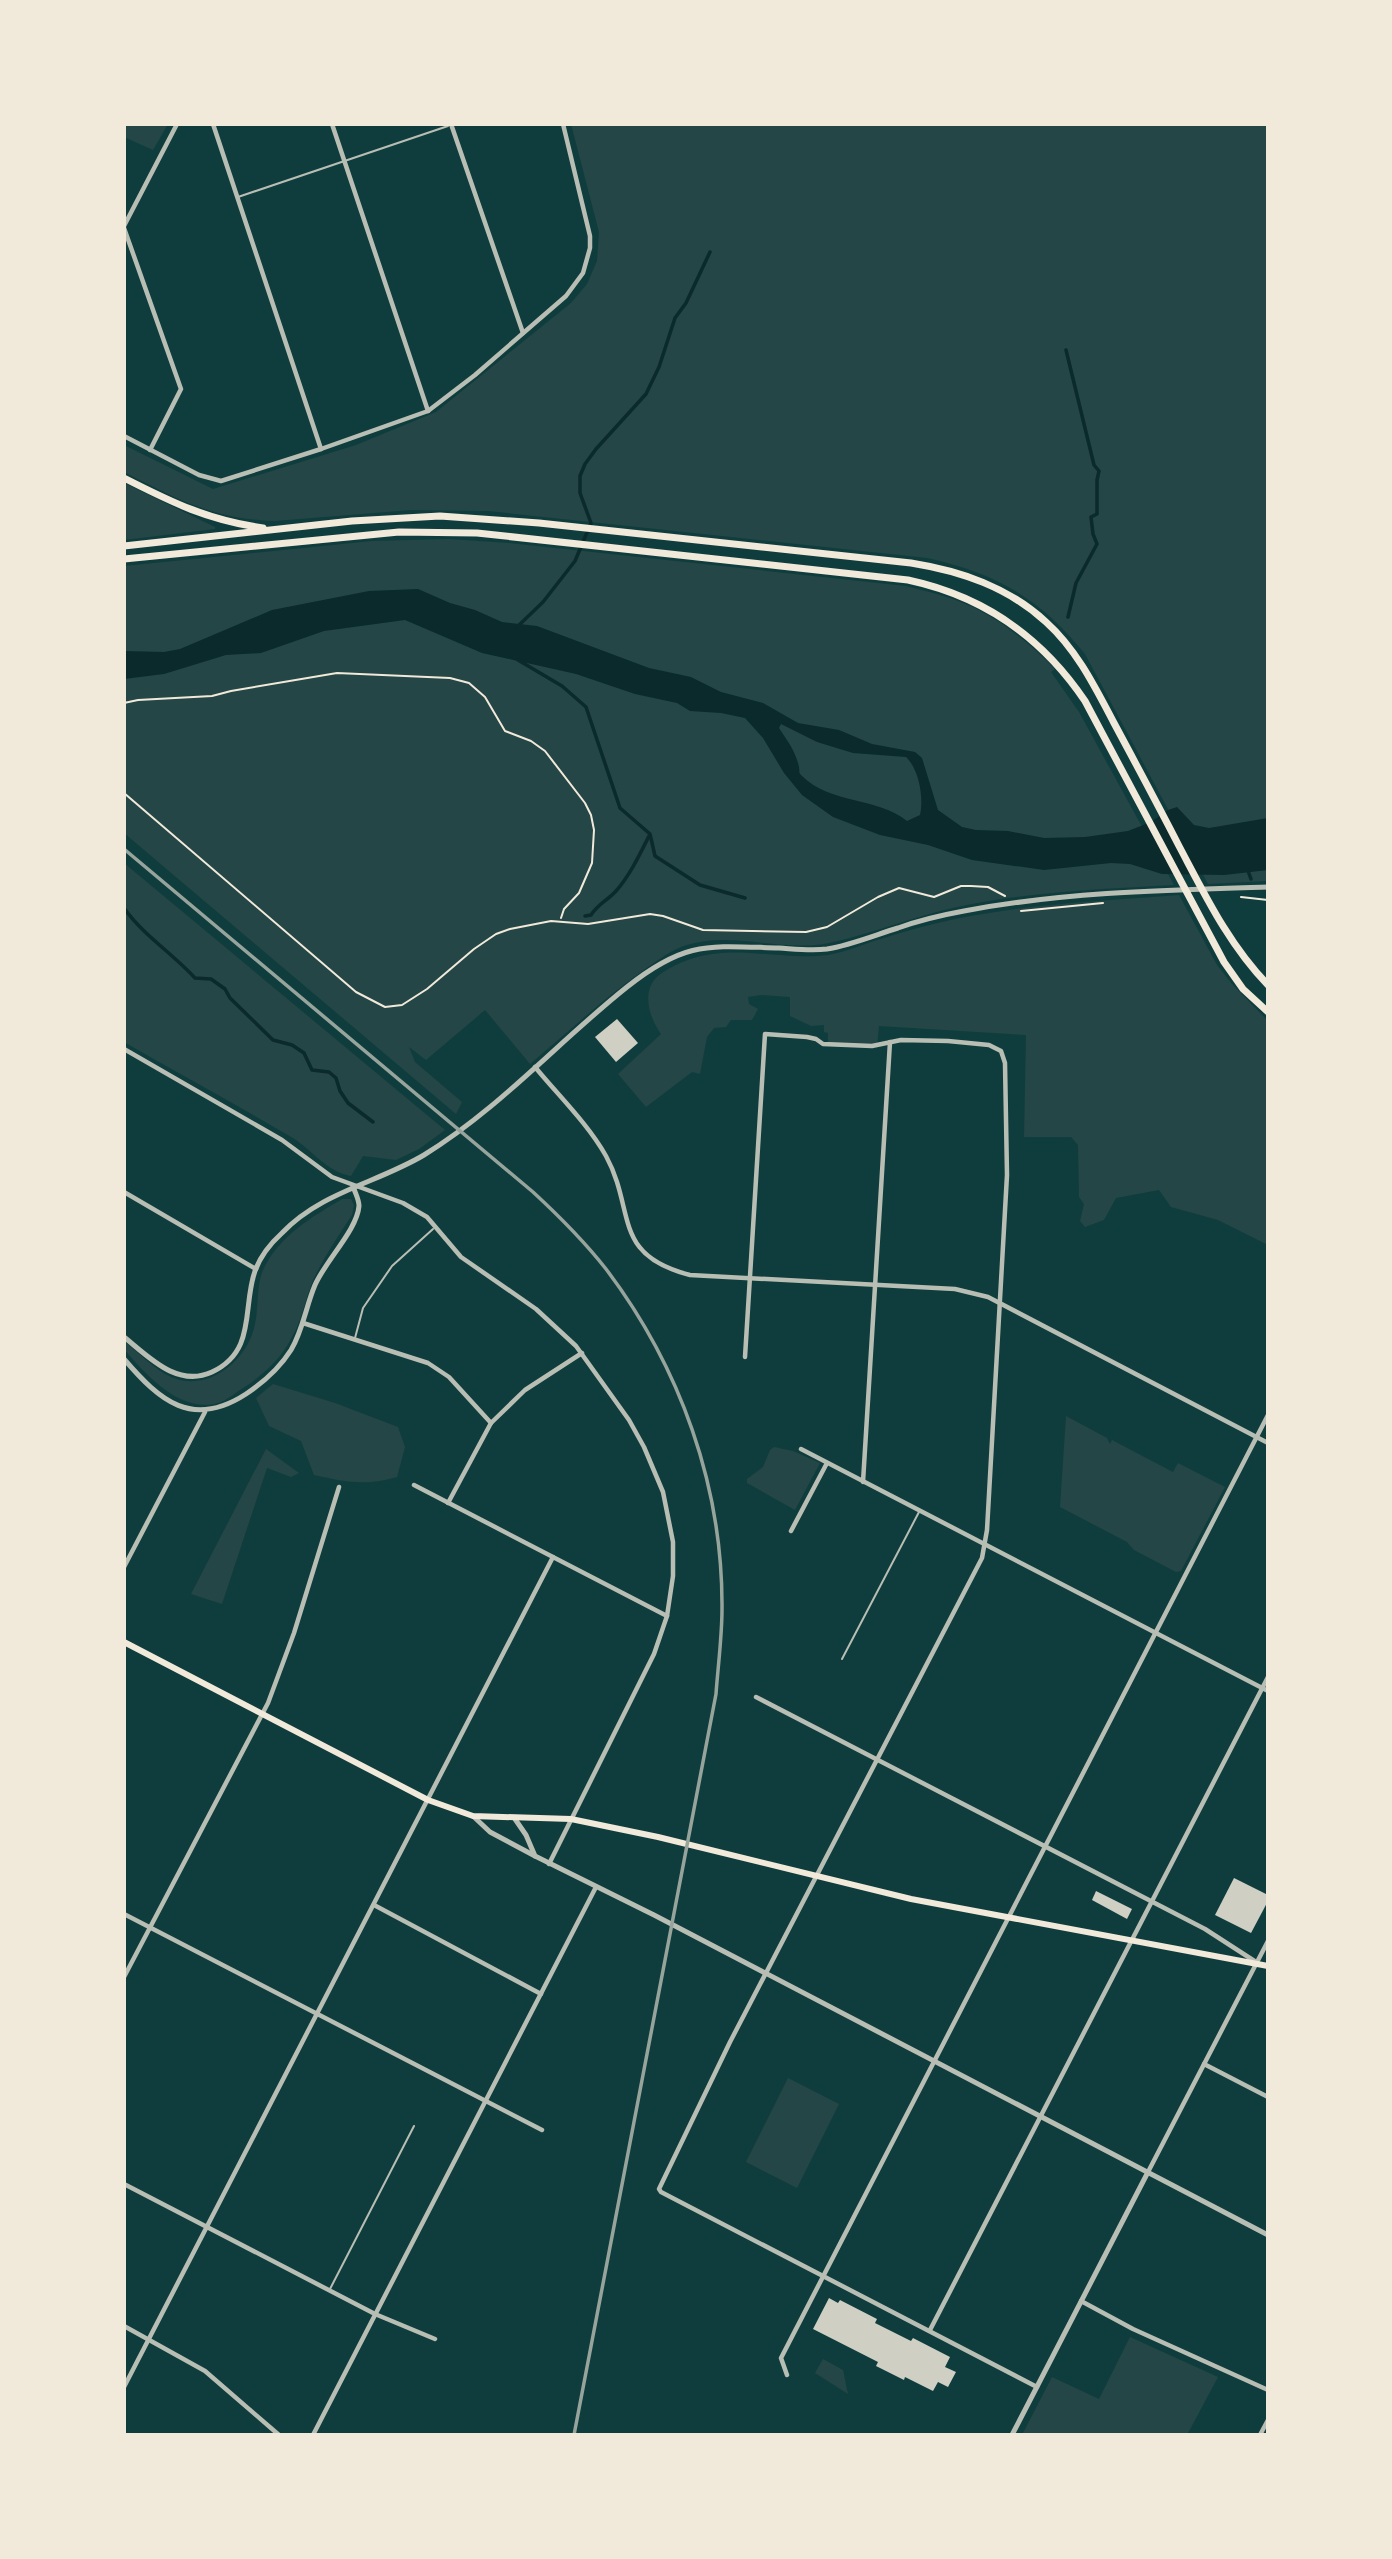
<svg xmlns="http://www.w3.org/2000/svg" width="1392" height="2559" font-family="'IBM Plex Serif',serif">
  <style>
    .green { fill: #244646 }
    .water { fill: #0a2a2b; fill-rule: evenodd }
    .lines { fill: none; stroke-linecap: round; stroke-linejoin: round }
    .stream { stroke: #0a2a2b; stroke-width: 3.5 }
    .building { fill: #cfcfc3 }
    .path { stroke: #f1e9da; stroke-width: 2 }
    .service { stroke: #b8beb3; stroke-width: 2 }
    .minor { stroke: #b8beb3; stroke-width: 4.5 }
    .tertiary { stroke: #b8beb3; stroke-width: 5 }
    .secondary { stroke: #f1e9da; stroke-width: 6 }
    .primary { stroke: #f1e9da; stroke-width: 7 }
    .rail { stroke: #97a49c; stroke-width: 3.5 }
  </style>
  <rect width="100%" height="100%" fill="#0f3d3e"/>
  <g class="green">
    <polygon points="124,124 168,124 153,150 124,137"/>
    <path d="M571 124H1268V881L1208 884 1085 654C1041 599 996 573 927 558L488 511 411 510 275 521C213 519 179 500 124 472V445L213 489 356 445 436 412 571 303 587 284 597 261 599 232Z"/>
    <polygon points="124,483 215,527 215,529 124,540"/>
    <path d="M448 539 509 543 906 586C923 591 941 594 958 601 996 615 1027 641 1055 669L1051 672 1079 712 1174 885C1102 889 1027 892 957 907 914 916 872 934 829 943 780 953 731 929 681 947 666 953 654 963 641 972 602 1000 567 1033 530 1064L485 1010 426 1060 409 1047 415 1062 462 1102 456 1114 124 833V566L372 541Z"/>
    <path d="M124 863 445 1130 419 1149 396 1160 363 1156 351 1176C327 1172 312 1150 293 1138 237 1105 180 1074 124 1042Z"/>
    <path d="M1179 895 1217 965 1232 984 1268 1021V1245L1218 1220 1171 1207 1159 1190 1116 1198 1104 1220 1085 1227 1080 1221 1084 1204 1079 1197 1078 1145 1071 1137H1024L1026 1035 879 1026 877 1047 828 1044V1033L824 1032V1025L811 1026 790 1016V997L761 995 748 997 749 1004 758 1009 752 1020H731L726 1027 714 1028 707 1037 700 1074 692 1072 646 1107 618 1074 661 1034C648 1016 640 987 662 973 719 936 768 962 828 955 847 952 866 943 884 938 916 928 949 919 983 914 1047 903 1114 900 1179 895Z"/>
    <path d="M342 1199H351L354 1205 352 1215C340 1233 328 1251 318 1270 306 1291 304 1318 291 1339 280 1360 263 1375 243 1388 236 1392 229 1399 221 1402 182 1416 146 1375 124 1349V1341C139 1353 154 1369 171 1377 209 1393 248 1360 255 1324 259 1306 256 1287 263 1270 279 1236 312 1217 342 1199Z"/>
    <path d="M273 1384 335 1403 398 1427 405 1447 397 1477C368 1486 344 1482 314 1475L301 1441 269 1426 256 1398Z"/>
    <polygon points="1066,1416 1107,1438 1110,1444 1112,1440 1173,1472 1178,1463 1225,1487 1181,1571 1176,1572 1134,1550 1127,1542 1060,1507"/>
    <polygon points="774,1447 793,1451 820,1463 795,1510 747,1483 747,1479 763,1467 770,1450"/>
    <polygon points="266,1449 299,1473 291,1477 267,1468 222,1604 191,1594"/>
    <polygon points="788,2078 839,2104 797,2188 746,2162"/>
    <polygon points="1130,2337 1218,2377 1187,2435 1022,2435 1052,2377 1099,2399"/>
    <polygon points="823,2359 843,2370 848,2394 815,2373"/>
  </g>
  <path class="water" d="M418 589 450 603 475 610 502 622 537 626 649 668 691 677 721 692 763 703 798 723 839 730 872 744 915 752 922 758 938 810 962 827 976 830 1008 831 1044 838 1085 837 1128 831 1151 822 1168 810 1177 807 1194 825 1209 828 1268 818V870L1224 875 1162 874 1130 864 1111 863 1044 870 972 860 928 845 880 835 833 817 802 795 784 773 763 738 745 718 721 713 690 711 677 703 635 694 576 674 482 653 405 620 324 631 261 653 226 655 164 674 124 679V651L164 652 180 649 272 610 369 591ZM781 724 817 742 853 753 906 757C919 769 924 798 920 815L907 821C877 797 830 804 802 776 798 772 800 773 799 767 796 752 787 740 779 728Z"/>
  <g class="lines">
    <g class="stream">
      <polyline points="1066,350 1094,465 1099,471 1097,480 1097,514 1091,517 1093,534 1097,544 1076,583 1068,617"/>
      <polyline points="516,628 543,602 575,561 591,523 580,493 580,476 585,464 596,449 646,394 659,367 675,318 686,303 710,252"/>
      <polyline points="518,660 562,686 586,707 620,808 650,834 655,856 700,885 745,898"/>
      <polyline points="1247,868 1251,879"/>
      <path d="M124 908C143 935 172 953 195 978L211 979 225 989 230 998 273 1040 292 1045 304 1053 312 1070 329 1072 336 1078 340 1091 348 1103 373 1122"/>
      <path d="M585 916 591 915C598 904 608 900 616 891 630 875 640 854 649 836"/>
    </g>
  </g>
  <g class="building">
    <polygon points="617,1019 638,1043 616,1062 595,1037"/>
    <polygon points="1234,1878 1268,1895 1268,1901 1251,1933 1215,1915"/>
    <polygon points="1096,1891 1132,1909 1127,1919 1092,1900"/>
    <polygon points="829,2298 838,2303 840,2300 877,2319 875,2323 911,2341 913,2338 950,2357 945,2367 956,2372 948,2387 938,2382 933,2391 905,2377 904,2380 876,2366 878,2362 813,2329"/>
  </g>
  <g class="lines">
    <g class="path">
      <polyline points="124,703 138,700 212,696 231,691 337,673 450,678 469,683 485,697 505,731 531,741 545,751 585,803 591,815 594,830 592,863 579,893 564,909 561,918"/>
      <polyline points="124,793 356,992 385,1007 402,1005 427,989 474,949 496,934 510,929 551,921 588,924 650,914 663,916 703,930 806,932 827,927 878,897 899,888 934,897 961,886 971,886 988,887 1005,896"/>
      <polyline points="1241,897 1268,900"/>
      <polyline points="1021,911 1103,903"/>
    </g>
    <g class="service">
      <polyline points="238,197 448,126"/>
      <polyline points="355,1338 363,1308 392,1266 433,1229"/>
      <polyline points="842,1659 919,1512"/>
      <polyline points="330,2289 414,2126"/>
    </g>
    <g class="minor">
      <polyline points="213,124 321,449"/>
      <polyline points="332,124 428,411"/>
      <polyline points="451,124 523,333"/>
      <polyline points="124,226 177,124"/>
      <polyline points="124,228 181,389 150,450"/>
      <polyline points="124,436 199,475 221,481 321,449 428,411 475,375 566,296 583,273 590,248 590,236 563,124"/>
      <polyline points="124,1049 282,1140 332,1177 403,1203 427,1217 461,1257 536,1309 576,1346 629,1420 644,1447 663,1492 673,1542 673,1576 667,1616 654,1654 549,1864"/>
      <path d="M535 1067C558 1095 588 1124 606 1156 636 1211 611 1255 690 1275L955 1289 988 1297 1268 1443"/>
      <polyline points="124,1192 256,1269"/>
      <polyline points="303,1323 428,1363 449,1377 491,1423"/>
      <polyline points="745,1357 765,1034 807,1037 816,1039 823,1044 872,1046 901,1040 948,1041 989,1045 1001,1051 1005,1063 1007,1175 987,1530 982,1558 730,2042 659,2189 661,2192 1037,2387"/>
      <polyline points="801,1449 1268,1691"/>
      <polyline points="863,1482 890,1042"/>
      <polyline points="414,1485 667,1616"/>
      <polyline points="448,1503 491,1423 525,1390 582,1353"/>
      <polyline points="791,1531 827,1463"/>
      <polyline points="124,1567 205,1412"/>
      <polyline points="756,1697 1205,1929 1256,1962"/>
      <polyline points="374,1905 541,1994"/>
      <polyline points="124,1914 542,2130"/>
      <polyline points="124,1977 268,1703 294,1633 339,1487"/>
      <polyline points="1204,2064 1268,2097"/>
      <polyline points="1148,2172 1268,1941"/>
      <polyline points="124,2184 375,2314 435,2339"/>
      <polyline points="1081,2301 1133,2329 1268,2390"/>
      <polyline points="124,2326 205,2371 279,2435"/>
      <polyline points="930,2330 1268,1677"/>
      <polyline points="787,2375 781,2358 1268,1415"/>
      <polyline points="124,2387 553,1557"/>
      <polyline points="313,2435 596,1887"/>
      <polyline points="1260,2435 1268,2420"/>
    </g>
    <g class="tertiary">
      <path d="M124 1337C149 1357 177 1388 212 1372 257 1351 242 1307 255 1271 260 1257 271 1243 282 1233 321 1192 377 1183 424 1155 499 1109 559 1041 627 987 686 940 709 946 779 948 795 949 811 951 827 949 851 945 875 935 898 928 920 920 942 915 964 911 1064 892 1166 890 1268 887"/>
      <path d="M124 1359C160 1401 192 1429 246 1394 264 1382 279 1369 291 1350 303 1330 306 1306 315 1285 326 1260 357 1230 359 1206 359 1199 355 1193 353 1186"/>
      <polyline points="473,1816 490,1832 535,1856 654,1915 1268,2235"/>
      <polyline points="515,1819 526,1835 535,1856"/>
      <polyline points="1012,2435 1148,2172"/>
    </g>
    <polyline class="secondary" points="124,1642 428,1800 473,1816 571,1819 658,1837 911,1899 1268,1966"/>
    <g class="primary">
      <path d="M124 478C173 503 208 520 263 528"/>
      <path d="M124 546 352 521 440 516 539 523 911 563C961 571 1008 587 1046 622 1077 650 1095 687 1114 723 1136 764 1158 805 1179 846 1205 895 1229 945 1268 985"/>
      <path d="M124 559 399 532 477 533 908 580C983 596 1042 637 1085 701L1224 962 1243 989 1268 1012"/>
    </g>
    <path class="rail" d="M124 849 533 1192C559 1216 584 1241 606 1269 680 1367 723 1486 722 1609 722 1637 718 1666 716 1694L574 2435"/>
  </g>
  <rect width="1392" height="2559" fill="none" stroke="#f1e9da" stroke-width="252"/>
</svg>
